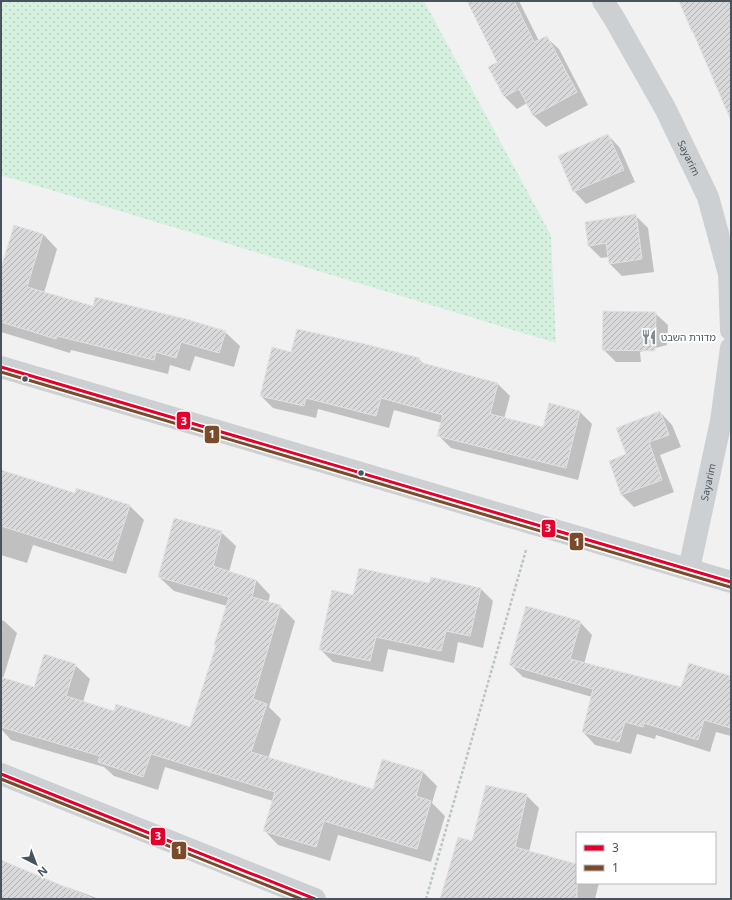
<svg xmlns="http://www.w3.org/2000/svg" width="732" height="900" font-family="'Noto Sans','Noto Sans Hebrew',sans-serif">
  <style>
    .grass { fill: url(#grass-dots) }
    .shadow { fill: #0003 }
    .building { fill: url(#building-hatch); stroke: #e3e3e4 }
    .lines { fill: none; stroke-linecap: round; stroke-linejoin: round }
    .path { stroke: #bbc6c2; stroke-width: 2.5; stroke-dasharray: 3 2; stroke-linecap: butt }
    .street { stroke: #cdd0d2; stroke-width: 22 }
    .bus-1-casing { stroke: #fff; stroke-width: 6 }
    .bus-2-casing { stroke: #fff; stroke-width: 6 }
    .bus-1 { stroke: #e4002b; stroke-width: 3 }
    .bus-2 { stroke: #7a4b2a; stroke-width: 3 }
    .bus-dot { fill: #48535e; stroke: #fff; stroke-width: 1.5 }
    .labels { text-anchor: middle; stroke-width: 4; stroke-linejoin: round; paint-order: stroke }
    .street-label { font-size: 10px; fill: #48535e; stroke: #fff }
    .poi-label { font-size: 10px; fill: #48535e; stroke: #fff; text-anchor: start }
    .line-badge { stroke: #fff; stroke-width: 1.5 }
    .badge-label { font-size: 11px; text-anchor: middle; font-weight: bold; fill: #fff }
  </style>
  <defs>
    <pattern id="grass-dots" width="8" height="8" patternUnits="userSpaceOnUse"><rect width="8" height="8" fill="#d6f0e0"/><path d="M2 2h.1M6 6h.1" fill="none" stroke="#b9d0c3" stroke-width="1.8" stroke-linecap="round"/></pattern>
    <pattern id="building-hatch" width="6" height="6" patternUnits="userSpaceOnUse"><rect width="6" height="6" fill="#d9d9db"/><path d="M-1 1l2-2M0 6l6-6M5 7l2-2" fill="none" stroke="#b2b3b5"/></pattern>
  </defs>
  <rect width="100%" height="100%" fill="#f2f1f1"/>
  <polygon class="grass" points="1,1 424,1 551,235 556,343 1,175"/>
  <g class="shadow">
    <polygon points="468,1 519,1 539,41 546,37 559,49 588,105 546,127 533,115 527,103 517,109 505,97 489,67 498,63"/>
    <polygon points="608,135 620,148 635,182 586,204 574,191"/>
    <polygon points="635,215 648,228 654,272 622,276 610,264 609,257 601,258 589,246"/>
    <polygon points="43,234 57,249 44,293 94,307 225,332 240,346 234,367 195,356 190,371 170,365 168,374 71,350 70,353 1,332 1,271"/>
    <polygon points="655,313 668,325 667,345 640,352 641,362 616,362 603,349"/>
    <polygon points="292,353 419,359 424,364 498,384 510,396 504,419 544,428 580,412 592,424 578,480 451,448 439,436 442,423 394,410 389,428 318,409 316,418 273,408 261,396"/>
    <polygon points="660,412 672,425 681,447 660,455 674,492 634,507 622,495 627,455"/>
    <polygon points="1,471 75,494 129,505 144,520 126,574 33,545 27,563 1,555"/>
    <polygon points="221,532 236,546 229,572 256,580 270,595 268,603 280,606 295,621 269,707 281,719 268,759 373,790 383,760 423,772 437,786 432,803 445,816 431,862 338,835 330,861 278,845 264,830 273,801 165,767 158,790 114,776 104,767 11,740 1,729 1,712 35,688 75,665 90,679 83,702 115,712 191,728 217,646 227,606 174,591 159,577"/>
    <polygon points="430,584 481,589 493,601 483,648 458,642 454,663 388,649 383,672 333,662 320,649 354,596"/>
    <polygon points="1,620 4,621 17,633 1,685"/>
    <polygon points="580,622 592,635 584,664 682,688 731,677 731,736 716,732 710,752 656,735 655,739 637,734 631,754 595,745 583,732 592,697 523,677 511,665"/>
    <polygon points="526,795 539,808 529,852 577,865 577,883 599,883 595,899 441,899 473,842"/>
    <polygon points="1,861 67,888 67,887 99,899 1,899"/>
  </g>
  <g class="building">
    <polygon points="467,1 514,1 534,42 547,36 577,92 533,116 519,89 504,97 488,67 497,62"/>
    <polygon points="679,1 731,1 731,121 693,32 692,32"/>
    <polygon points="608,134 624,170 573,192 558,156"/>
    <polygon points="636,214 642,259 609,264 606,243 588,246 585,222"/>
    <polygon points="14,225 43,234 27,287 93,306 95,297 186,319 226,331 219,353 181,342 176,358 156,352 154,360 57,336 56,339 1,322 1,268"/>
    <polygon points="603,311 656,312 655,351 602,350"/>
    <polygon points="297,329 365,344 420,358 419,362 498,383 490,414 543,427 549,403 580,411 566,468 437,436 443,415 381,398 376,416 306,398 304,406 260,396 272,347 291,352"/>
    <polygon points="660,411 669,435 649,442 662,480 621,495 609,461 626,454 616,428"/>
    <polygon points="1,470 75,493 76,488 130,505 112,561 1,526"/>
    <polygon points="174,518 222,531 213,566 256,580 252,597 281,605 253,699 267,704 251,752 373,789 382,759 423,771 416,796 431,801 417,849 324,821 316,847 263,831 275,792 151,754 143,777 98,762 100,756 1,727 1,677 34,687 44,654 76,664 66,696 114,711 116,704 190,727 216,645 214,645 229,597 158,577"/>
    <polygon points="359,568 429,583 431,577 481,588 470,636 446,631 441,651 376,637 370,661 319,650 332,590 353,595"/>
    <polygon points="526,606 581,621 570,659 681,687 689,663 731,676 731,728 704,720 698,740 644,723 643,727 625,722 619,742 582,732 593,689 509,665"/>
    <polygon points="486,785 527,794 515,847 577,864 577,899 440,899 458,837 472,841"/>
    <polygon points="1,860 94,899 1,899"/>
  </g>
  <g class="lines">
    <polyline class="path" points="426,899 526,550"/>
    <g class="street">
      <path id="s1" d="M603 1 614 18 665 108 708 197 729 274 731 330"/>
      <polyline points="1,367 731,582"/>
      <path id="s2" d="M689 569 721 421 731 348"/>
      <polyline points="1,774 315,899"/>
    </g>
    <g class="bus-1-casing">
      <g id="bus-1">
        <polyline points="1,367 731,582"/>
        <polyline points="1,774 315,899"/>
      </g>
    </g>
    <g class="bus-2-casing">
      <g id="bus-2">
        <polyline points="1,372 730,587"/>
        <polyline points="1,779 301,899"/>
      </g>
    </g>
    <use href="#bus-1" class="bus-1"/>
    <use href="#bus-2" class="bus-2"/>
  </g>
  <defs>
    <g id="restaurant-bare" transform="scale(1.2)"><path d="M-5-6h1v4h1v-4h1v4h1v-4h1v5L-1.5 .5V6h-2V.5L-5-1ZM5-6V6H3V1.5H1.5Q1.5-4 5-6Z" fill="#848a91" stroke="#fff" stroke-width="2.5" paint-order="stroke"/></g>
  </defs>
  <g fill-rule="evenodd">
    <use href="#restaurant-bare" x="649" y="337"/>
  </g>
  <g class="bus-dot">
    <circle cx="25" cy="379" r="3.5"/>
    <circle cx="361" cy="473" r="3.5"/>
  </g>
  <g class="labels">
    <g class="street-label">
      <text dy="4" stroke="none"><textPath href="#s1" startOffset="179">Sayarim</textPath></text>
      <text dy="4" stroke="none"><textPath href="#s2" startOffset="89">Sayarim</textPath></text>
    </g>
    <g class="poi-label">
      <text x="661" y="341">מדורת השבט</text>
    </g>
  </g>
  <g class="line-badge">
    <rect x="176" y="411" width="15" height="19" rx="4" fill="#e4002b"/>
    <rect x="204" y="425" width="16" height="19" rx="4" fill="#7a4b2a"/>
    <rect x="541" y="519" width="15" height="19" rx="4" fill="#e4002b"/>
    <rect x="569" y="532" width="15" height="19" rx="4" fill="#7a4b2a"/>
    <rect x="150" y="827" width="16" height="19" rx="4" fill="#e4002b"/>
    <rect x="171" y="841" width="16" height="19" rx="4" fill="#7a4b2a"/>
  </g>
  <g class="badge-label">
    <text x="184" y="425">3</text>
    <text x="212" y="438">1</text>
    <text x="548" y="532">3</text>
    <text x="577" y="546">1</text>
    <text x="158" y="840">3</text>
    <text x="179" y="854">1</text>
  </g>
  <rect width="732" height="900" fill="none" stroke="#48535e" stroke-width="4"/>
  <rect x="576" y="832" width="140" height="52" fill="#ffffff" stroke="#b6babf"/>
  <rect x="584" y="845" width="20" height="6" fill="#e4002b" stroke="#b6babf"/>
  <text x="612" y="852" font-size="12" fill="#48535e">3</text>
  <rect x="584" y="865" width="20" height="6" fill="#7a4b2a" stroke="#b6babf"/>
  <text x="612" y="872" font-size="12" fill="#48535e">1</text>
  <g transform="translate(36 864) rotate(138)" stroke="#ffffff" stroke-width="3" paint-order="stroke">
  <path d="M0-3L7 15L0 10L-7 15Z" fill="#48535e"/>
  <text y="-6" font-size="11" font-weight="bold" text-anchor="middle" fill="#48535e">N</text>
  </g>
</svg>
